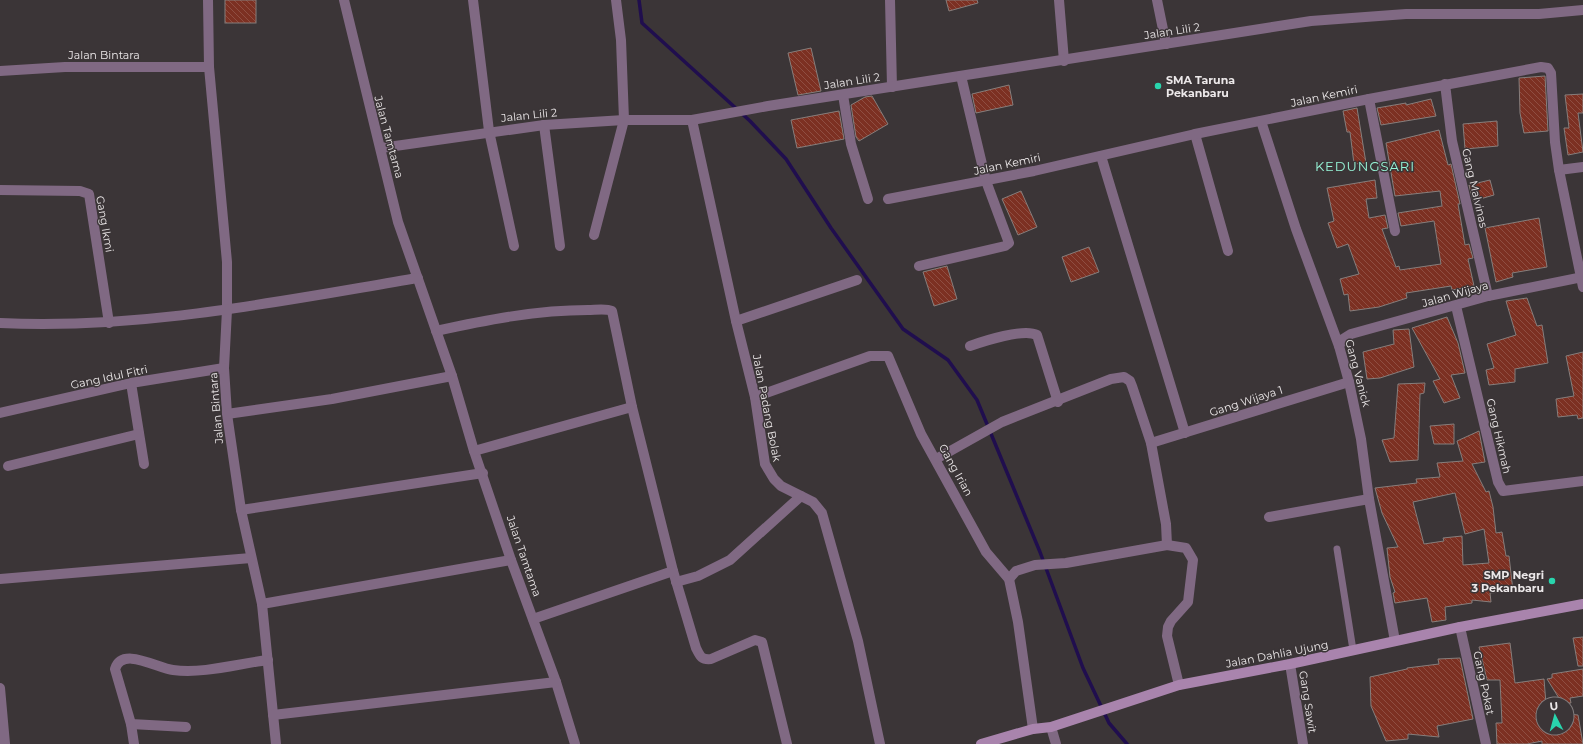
<svg xmlns="http://www.w3.org/2000/svg" width="1583" height="744" font-family="Montserrat,sans-serif">
  <style>
    .lines { fill: none; stroke-linecap: round; stroke-linejoin: round }
    .stream { stroke: #200e4e; stroke-width: 3.5 }
    .building { fill: url(#building-back-hatch); stroke: #867e7c; fill-rule: evenodd }
    .lane { stroke: #806983; stroke-width: 7 }
    .street { stroke: #806983; stroke-width: 10 }
    .secondary { stroke: #a984ad; stroke-width: 10 }
    .poi-dot { fill: #29d5ad; stroke: #3b3537; stroke-width: 1.5 }
    .labels { text-anchor: middle; stroke-width: 3; stroke-linejoin: round; paint-order: stroke }
    .street-label { font-size: 11px; fill: #ece8e9; stroke: #3b3537 }
    .poi-label { font-size: 11px; font-weight: bold; fill: #ece8e9; stroke: #3b3537; text-anchor: start }
    .quarter-label { font-size: 13px; letter-spacing: 1px; fill: #98f7d9; stroke: #3b3537 }
  </style>
  <defs>
    <pattern id="building-back-hatch" width="6" height="6" patternUnits="userSpaceOnUse"><rect width="6" height="6" fill="#7c3022"/><path d="M-1 5l2 2M0 0l6 6M5-1l2 2" fill="none" stroke="#8f4e42"/></pattern>
  </defs>
  <rect width="100%" height="100%" fill="#3b3537"/>
  <g class="lines">
    <polyline class="stream" points="639,0 642,23 750,121 786,159 831,228 903,329 948,360 977,400 1040,552 1083,668 1109,723 1127,744"/>
  </g>
  <g class="building">
    <rect x="225" y="0" width="31" height="23"/>
    <polygon points="946,0 977,0 978,3 949,11"/>
    <polygon points="811,48 821,91 798,95 788,53"/>
    <polygon points="1545,76 1548,131 1524,133 1520,113 1519,78"/>
    <polygon points="1009,85 1013,105 976,113 972,94"/>
    <polygon points="1583,94 1583,113 1578,113 1583,152 1568,155 1564,128 1569,128 1565,95"/>
    <polygon points="872,96 888,124 859,141 856,137 851,105 865,97"/>
    <polygon points="1431,99 1436,116 1381,125 1377,108 1406,103 1406,105"/>
    <polygon points="1357,108 1366,163 1354,164 1350,132 1347,132 1343,111"/>
    <polygon points="839,111 844,139 797,148 791,120"/>
    <polygon points="1497,121 1498,146 1465,149 1463,124"/>
    <polygon points="1439,130 1448,165 1451,164 1460,204 1458,204 1465,245 1469,244 1473,258 1468,259 1474,286 1452,290 1451,286 1406,293 1407,298 1379,307 1350,311 1348,294 1344,295 1340,279 1359,274 1348,244 1337,248 1328,223 1334,221 1327,188 1375,180 1377,198 1366,199 1369,218 1385,215 1388,228 1382,229 1396,267 1399,266 1400,270 1441,264 1434,221 1401,226 1398,213 1442,206 1440,191 1395,196 1386,143"/>
    <polygon points="1490,180 1494,195 1473,201 1469,185"/>
    <polygon points="1021,191 1037,227 1018,235 1002,199"/>
    <polygon points="1539,218 1547,267 1512,273 1513,277 1496,282 1485,228"/>
    <polygon points="1089,247 1099,272 1071,282 1062,257"/>
    <polygon points="947,266 957,299 934,306 923,272"/>
    <polygon points="1527,298 1537,326 1542,325 1548,363 1515,369 1515,382 1489,385 1486,370 1494,368 1487,344 1516,335 1506,301"/>
    <polygon points="1447,317 1458,343 1465,373 1451,375 1460,398 1444,403 1433,381 1440,379 1412,328"/>
    <polygon points="1409,329 1414,367 1380,378 1367,379 1363,352 1394,344 1393,330"/>
    <polygon points="1583,352 1583,418 1578,419 1577,415 1558,417 1556,399 1574,396 1566,356"/>
    <polygon points="1425,383 1424,393 1420,394 1418,460 1390,462 1382,440 1394,438 1398,384"/>
    <polygon points="1454,424 1454,444 1434,444 1430,426"/>
    <path d="M1479 431 1485 462 1472 464 1486 492 1489 491 1493 507 1496 533 1502 532 1506 556H1509L1513 591 1490 593 1491 602 1472 600V603L1445 607 1446 620 1432 622 1427 598 1395 603 1393 593 1395 592 1390 577 1387 548 1398 547 1382 513 1375 488 1417 483 1416 479 1440 477 1437 463 1463 461 1457 441ZM1455 493 1465 534 1484 529 1489 563 1463 565 1462 536 1443 538 1444 541 1424 544 1413 502Z"/>
    <polygon points="1583,637 1583,666 1578,666 1573,638"/>
    <polygon points="1510,643 1515,683 1544,679 1546,704 1543,704 1543,728 1567,728 1567,714 1578,715 1583,744 1542,744 1542,741 1527,744 1497,744 1496,723 1502,723 1500,680 1487,680 1479,647"/>
    <polygon points="1460,658 1473,719 1437,726 1439,737 1408,734 1408,739 1386,741 1371,706 1370,677 1407,669 1407,668 1439,664 1438,659"/>
    <polygon points="1583,669 1583,696 1570,698 1571,703 1562,703 1547,679 1552,678 1552,674"/>
  </g>
  <g class="lines">
    <polyline class="lane" points="1337,549 1353,650"/>
    <g class="street">
      <polyline points="208,0 209,67 227,262 227,310 224,368 227,414 241,510 262,604 276,744"/>
      <polyline points="344,0 398,222 452,376 474,451 511,560 556,682 575,744"/>
      <polyline points="473,0 489,131 514,246"/>
      <polyline points="890,0 892,87"/>
      <polyline points="1059,0 1064,61"/>
      <polyline points="1157,0 1166,44"/>
      <polyline points="0,71 65,67 209,67"/>
      <polyline points="1445,84 1452,141 1488,296"/>
      <polyline points="843,95 851,144 868,199"/>
      <polyline points="1369,99 1395,231"/>
      <polyline points="692,120 736,321 755,397 765,464 774,479 781,486 813,502 822,513 858,641 880,744"/>
      <polyline points="1261,121 1296,229 1339,346 1349,382 1361,439 1369,499 1395,641"/>
      <polyline points="544,125 560,246"/>
      <polyline points="1195,134 1228,251"/>
      <polyline points="381,148 544,125 624,120 692,120 768,106 1311,21 1406,14 1539,14 1583,10"/>
      <polyline points="1101,156 1185,433"/>
      <polyline points="1559,170 1583,167"/>
      <polyline points="0,190 80,191 89,194 109,323"/>
      <polyline points="888,199 1034,171 1195,134 1369,99 1541,67 1548,68 1551,73 1555,142 1559,170 1583,287"/>
      <polyline points="594,235 624,120 621,40 616,0"/>
      <polyline points="919,266 1005,246 1009,243 986,181 961,76"/>
      <polyline points="1456,306 1498,482 1503,491 1583,481"/>
      <polyline points="736,321 857,280"/>
      <path d="M0 323C141 330 280 301 418 278"/>
      <path d="M436 331C486 320 537 310 588 310 595 310 606 308 612 311L632 407 673 571 696 648C700 656 701 660 711 659L755 640 762 642 787 744"/>
      <path d="M970 346C984 341 1024 328 1037 335L1058 402"/>
      <polyline points="1339,346 1343,339 1351,334 1488,296 1583,277"/>
      <polyline points="131,383 144,464"/>
      <polyline points="755,397 870,356 888,356 921,434 986,552 1009,579 1018,622 1033,729"/>
      <polyline points="0,413 131,383 224,368"/>
      <polyline points="227,414 332,399 452,376"/>
      <polyline points="1151,443 1349,382"/>
      <polyline points="474,451 632,407"/>
      <polyline points="936,459 1002,422 1111,379 1124,377 1130,381 1132,386 1151,443 1166,524 1167,545"/>
      <polyline points="8,466 139,434"/>
      <polyline points="241,510 483,473"/>
      <polyline points="1269,517 1369,499"/>
      <polyline points="0,579 251,558"/>
      <polyline points="1009,579 1016,571 1035,565 1066,563 1167,545 1186,548 1193,560 1188,602 1171,621 1168,627 1167,636 1179,685"/>
      <polyline points="676,582 698,576 730,560 801,496"/>
      <polyline points="262,604 511,560"/>
      <polyline points="533,619 673,571"/>
      <polyline points="1460,627 1486,744"/>
      <polyline points="1290,664 1303,744"/>
      <polyline points="0,688 5,744"/>
      <polyline points="273,715 556,682"/>
      <polyline points="131,724 186,727"/>
      <polyline points="1051,727 1056,744"/>
      <path d="M134 744 131 724 115 669C122 646 157 668 173 670 203 674 237 664 268 660"/>
    </g>
    <polyline class="secondary" points="981,744 1033,729 1051,727 1179,685 1290,664 1460,627 1583,604"/>
  </g>
  <g class="poi-dot">
    <circle cx="1158" cy="86" r="4"/>
    <circle cx="1552" cy="581" r="4"/>
  </g>
  <g class="labels">
    <g class="street-label">
      <text transform="translate(1172 31) rotate(-9)" y="4">Jalan Lili 2</text>
      <text x="104" y="59">Jalan Bintara</text>
      <text transform="translate(852 81) rotate(-9)" y="4">Jalan Lili 2</text>
      <text transform="translate(1324 96) rotate(-12)" y="4">Jalan Kemiri</text>
      <text transform="translate(529 115) rotate(-6)" y="4">Jalan Lili 2</text>
      <text transform="translate(389 137) rotate(75)" y="4">Jalan Tamtama</text>
      <text transform="translate(1007 164) rotate(-12)" y="4">Jalan Kemiri</text>
      <text transform="translate(1475 188) rotate(77)" y="4">Gang Malvinas</text>
      <text transform="translate(105 224) rotate(80)" y="4">Gang Ikmi</text>
      <text transform="translate(1455 294) rotate(-16)" y="4">Jalan Wijaya</text>
      <text transform="translate(1358 373) rotate(75)" y="4">Gang Vanick</text>
      <text transform="translate(109 377) rotate(-12)" y="4">Gang Idul Fitri</text>
      <text transform="translate(1246 401) rotate(-18)" y="4">Gang Wijaya 1</text>
      <text transform="translate(216 408) rotate(-95)" y="4">Jalan Bintara</text>
      <text transform="translate(767 408) rotate(79)" y="4">Jalan Padang Bolak</text>
      <text transform="translate(1499 436) rotate(77)" y="4">Gang Hikmah</text>
      <text transform="translate(956 470) rotate(61)" y="4">Gang Irian</text>
      <text transform="translate(524 556) rotate(71)" y="4">Jalan Tamtama</text>
      <text transform="translate(1277 654) rotate(-11)" y="4">Jalan Dahlia Ujung</text>
      <text transform="translate(1484 683) rotate(78)" y="4">Gang Pokat</text>
      <text transform="translate(1308 702) rotate(81)" y="4">Gang Sawit</text>
    </g>
    <g class="poi-label">
      <text x="1166" y="84">SMA Taruna<tspan x="1166" dy="13">Pekanbaru</tspan></text>
      <text x="1544" y="579" text-anchor="end">SMP Negri<tspan x="1544" dy="13">3 Pekanbaru</tspan></text>
    </g>
    <g class="quarter-label">
      <text x="1365" y="171">KEDUNGSARI</text>
    </g>
  </g>
  <g transform="translate(1555 716) rotate(354)"><circle r="19" fill="#3b3537" stroke="#827d7e"/>
  <path d="M0-3L7 15L0 10L-7 15Z" fill="#29d5ad"/>
  <text y="-6" font-size="11" font-weight="bold" text-anchor="middle" fill="#ece8e9">U</text>
  </g>
</svg>
